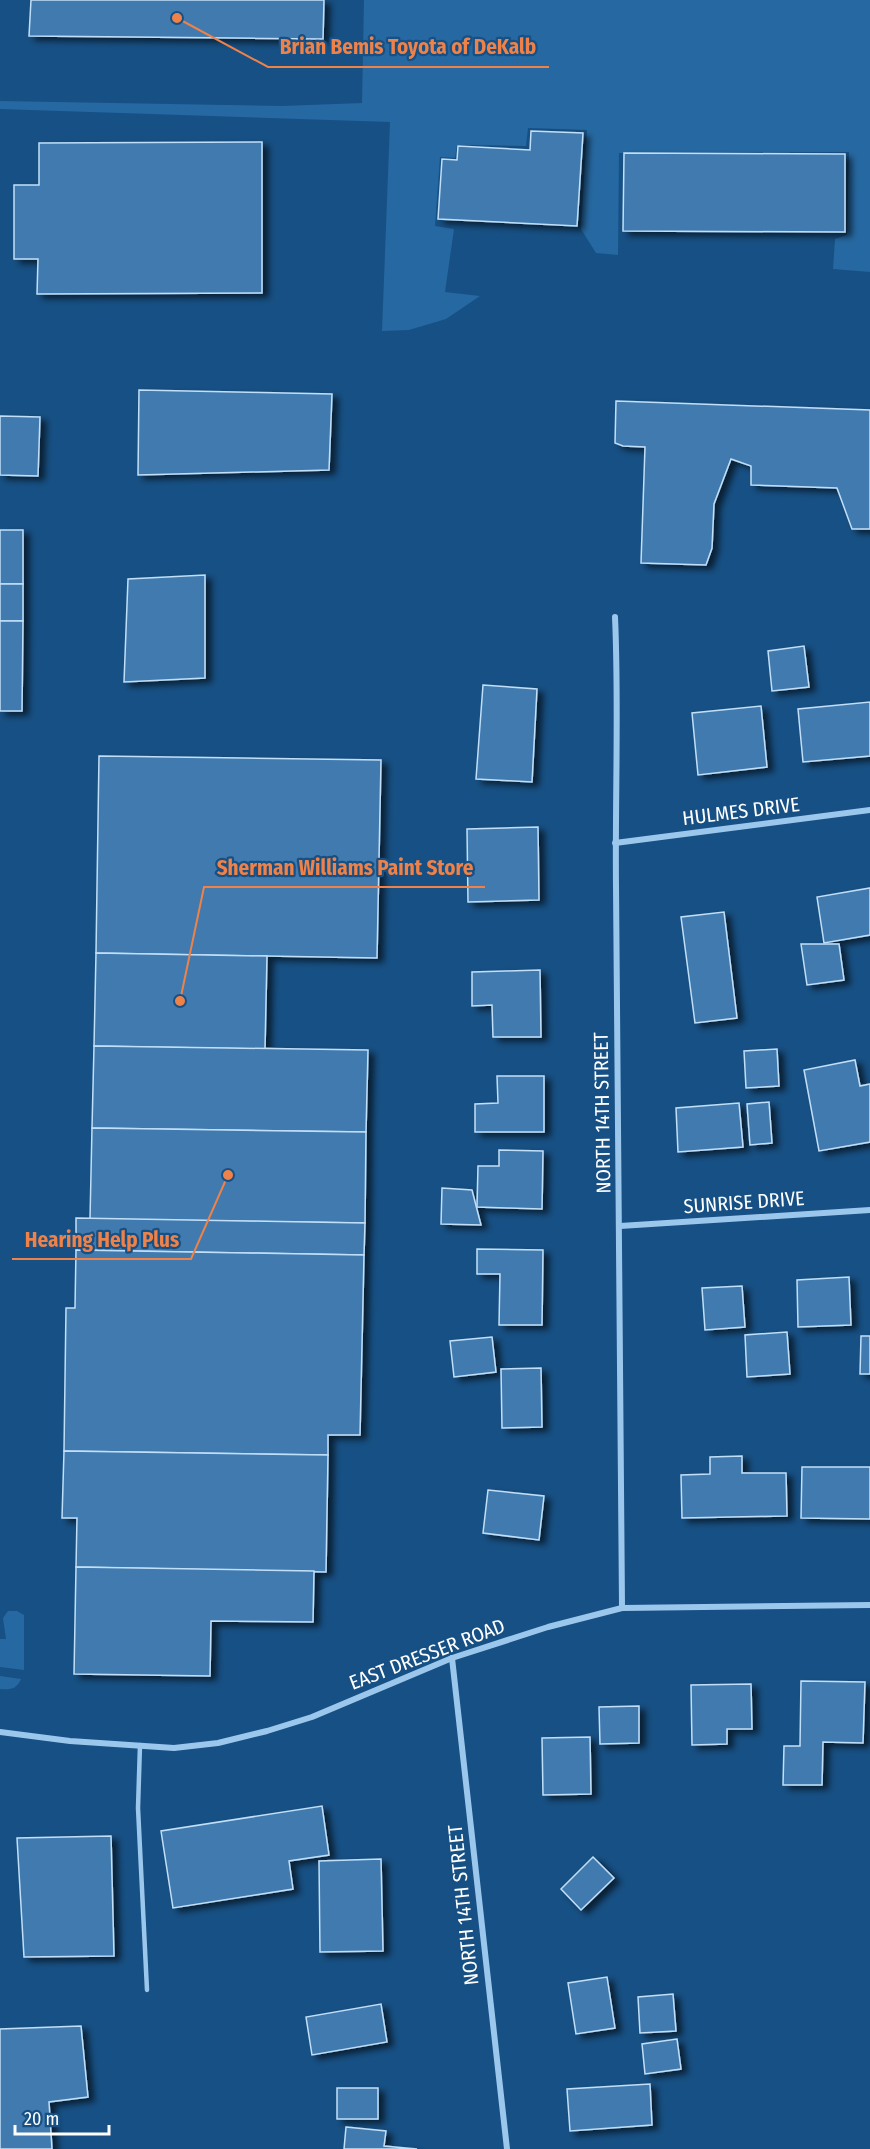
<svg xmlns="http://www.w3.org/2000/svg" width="870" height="2149" font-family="'Fira Sans Condensed',sans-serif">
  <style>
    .green { fill: #2668a1 }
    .building { fill: #407aae; stroke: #c1dff9; stroke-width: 1.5; filter: url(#shadow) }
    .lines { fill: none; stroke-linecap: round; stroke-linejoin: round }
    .lane { stroke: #9cc7ed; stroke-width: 4.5 }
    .street { stroke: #9cc7ed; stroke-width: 6 }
    .labels { text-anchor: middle; stroke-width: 4.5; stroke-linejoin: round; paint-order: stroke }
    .street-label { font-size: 20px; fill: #fff; stroke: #175084 }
    .leader { fill: none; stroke: #ee8249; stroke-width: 2 }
    .callout-dot { fill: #ee8249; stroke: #175084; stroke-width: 2 }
    .callout-label { font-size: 21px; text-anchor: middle; font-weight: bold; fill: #ee8249; stroke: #175084; stroke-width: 4.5; stroke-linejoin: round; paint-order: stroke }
  </style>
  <defs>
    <filter id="shadow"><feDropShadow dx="6" dy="4" stdDeviation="3" flood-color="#0009"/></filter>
  </defs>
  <rect width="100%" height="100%" fill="#175084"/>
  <g class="green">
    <polygon points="364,0 870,0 870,272 833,269 835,239 847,235 849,152 619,153 618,255 596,253 581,229 587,130 528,128 526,146 457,145 455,158 440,157 435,226 454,229 445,292 480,296 446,319 409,330 382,331 390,122 0,109 0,101 282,106 362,103"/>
    <polygon points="8,1611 17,1611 24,1615 24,1670 0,1667 0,1639 6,1639 3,1618"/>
    <path d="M0 1676 21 1679C17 1689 10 1690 0 1689Z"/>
  </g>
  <g class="building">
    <polygon points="31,0 324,0 323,39 29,36"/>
    <polygon points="531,131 583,133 577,226 438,219 442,159 457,160 458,146 530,150"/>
    <polygon points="262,142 262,293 37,294 38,259 14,259 14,185 39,185 39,143"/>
    <polygon points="624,153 845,154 845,232 623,231"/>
    <polygon points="139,390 332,394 329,470 138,475"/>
    <polygon points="616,401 870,410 870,529 852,529 837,488 751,485 751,466 731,459 714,504 712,548 706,565 641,563 645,447 623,446 615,443"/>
    <polygon points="0,416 40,417 38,476 0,475"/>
    <rect x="0" y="530" width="23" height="54"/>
    <polygon points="205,575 205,678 124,682 128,579"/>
    <rect x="0" y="584" width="23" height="37"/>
    <polygon points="0,621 23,621 22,711 0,711"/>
    <polygon points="804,646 809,687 772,691 768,651"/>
    <polygon points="483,685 537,689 532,782 476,779"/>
    <polygon points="870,702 870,756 803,762 798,709"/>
    <polygon points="761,706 767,767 698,775 692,713"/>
    <polygon points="99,756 381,760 377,958 96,953"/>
    <polygon points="538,827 539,900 468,902 467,829"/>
    <polygon points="870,888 870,935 824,943 817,897"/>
    <polygon points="724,912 737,1018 695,1023 681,917"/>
    <polygon points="801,944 839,944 844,980 807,985"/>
    <polygon points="96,953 267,956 265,1049 94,1046"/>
    <polygon points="540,970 541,1037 493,1037 492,1005 472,1006 472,972"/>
    <polygon points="94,1046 368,1050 366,1132 92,1128"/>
    <polygon points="777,1049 779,1086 746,1088 744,1051"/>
    <polygon points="855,1060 860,1086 870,1084 870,1142 819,1151 804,1070"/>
    <polygon points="497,1076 544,1076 544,1132 475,1132 475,1104 498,1103"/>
    <polygon points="769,1102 772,1143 750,1145 747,1104"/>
    <polygon points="739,1103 743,1147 678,1152 676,1108"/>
    <polygon points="92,1128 366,1132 365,1223 90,1219"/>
    <polygon points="499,1150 543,1151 542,1209 477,1207 478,1166 499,1166"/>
    <polygon points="442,1188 472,1190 481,1225 441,1224"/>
    <polygon points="76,1218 365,1223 364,1255 76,1250"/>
    <polygon points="477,1249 543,1250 542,1325 499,1325 500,1274 477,1274"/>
    <polygon points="76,1250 364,1255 360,1435 328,1435 328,1455 64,1451 66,1308 75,1308"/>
    <polygon points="849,1277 851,1325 798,1327 797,1280"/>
    <polygon points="742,1286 745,1327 705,1330 702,1288"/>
    <polygon points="787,1332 790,1374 747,1377 745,1335"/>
    <polygon points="861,1336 870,1336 870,1374 860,1374"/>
    <polygon points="492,1337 496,1372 454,1377 450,1341"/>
    <polygon points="541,1368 542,1427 502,1428 501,1369"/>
    <polygon points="64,1451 328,1455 326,1572 76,1567 77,1518 62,1518"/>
    <polygon points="742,1456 742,1473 786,1473 787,1516 682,1518 681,1475 710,1474 710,1457"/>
    <polygon points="802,1467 870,1467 870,1519 801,1518"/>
    <polygon points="488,1490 544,1496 539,1540 483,1533"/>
    <polygon points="76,1567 314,1571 313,1622 211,1621 210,1676 74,1674"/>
    <polygon points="801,1681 865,1682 863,1743 823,1742 822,1785 783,1785 784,1746 800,1746"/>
    <polygon points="751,1684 752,1729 727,1729 727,1744 692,1745 691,1685"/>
    <polygon points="639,1706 639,1743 600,1744 599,1707"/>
    <polygon points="590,1737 591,1794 543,1795 542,1738"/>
    <polygon points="322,1806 329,1855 289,1861 293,1889 173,1908 161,1831"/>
    <polygon points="111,1836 114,1956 24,1957 17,1838"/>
    <polygon points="593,1857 614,1878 581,1910 561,1889"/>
    <polygon points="381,1859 383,1951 320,1952 319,1861"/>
    <polygon points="607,1977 615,2028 576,2034 568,1983"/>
    <polygon points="673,1994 676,2031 640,2033 638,1997"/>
    <polygon points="381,2004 387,2042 312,2055 306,2017"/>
    <polygon points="81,2026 88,2097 49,2102 52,2149 0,2149 0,2029"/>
    <polygon points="677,2039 681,2069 645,2074 642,2044"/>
    <polygon points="650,2084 652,2125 570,2131 567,2089"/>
    <rect x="337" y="2088" width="41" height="31"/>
    <polygon points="346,2127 386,2131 384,2146 417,2149 344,2149"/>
  </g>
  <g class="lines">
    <polyline class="lane" points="140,1745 138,1808 147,1990"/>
    <g class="street">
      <path d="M615 617C619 706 615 796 616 886 619 1126 621 1367 622 1608"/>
      <polyline points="615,843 870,810"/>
      <polyline points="620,1226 870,1210"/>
      <polyline points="452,1658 507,2149"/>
      <polyline points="0,1732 70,1741 174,1748 218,1743 267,1731 312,1717 452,1658 548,1627 622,1608 870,1605"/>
    </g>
  </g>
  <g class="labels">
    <g class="street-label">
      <text transform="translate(741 811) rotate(-7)" y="7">HULMES DRIVE</text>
      <text transform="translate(602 1113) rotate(-91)" y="7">NORTH 14TH STREET</text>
      <text transform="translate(744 1202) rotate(-4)" y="7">SUNRISE DRIVE</text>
      <text transform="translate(427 1654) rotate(-21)" y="7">EAST DRESSER ROAD</text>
      <text transform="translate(463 1905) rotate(-96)" y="7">NORTH 14TH STREET</text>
    </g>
  </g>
  <path class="leader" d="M177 18L268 67H549M180 1001L204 887H485M228 1175L191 1259H12"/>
  <g class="callout-dot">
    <circle cx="177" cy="18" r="6"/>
    <circle cx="180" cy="1001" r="6"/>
    <circle cx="228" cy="1175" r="6"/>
  </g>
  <g class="callout-label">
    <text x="408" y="54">Brian Bemis Toyota of DeKalb</text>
    <text x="345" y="875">Sherman Williams Paint Store</text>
    <text x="102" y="1247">Hearing Help Plus</text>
  </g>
  <path d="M15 2125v9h94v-9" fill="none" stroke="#ffffff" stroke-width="3"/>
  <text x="24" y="2125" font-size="18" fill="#ffffff" stroke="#175084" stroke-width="4.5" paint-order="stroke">20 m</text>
</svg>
